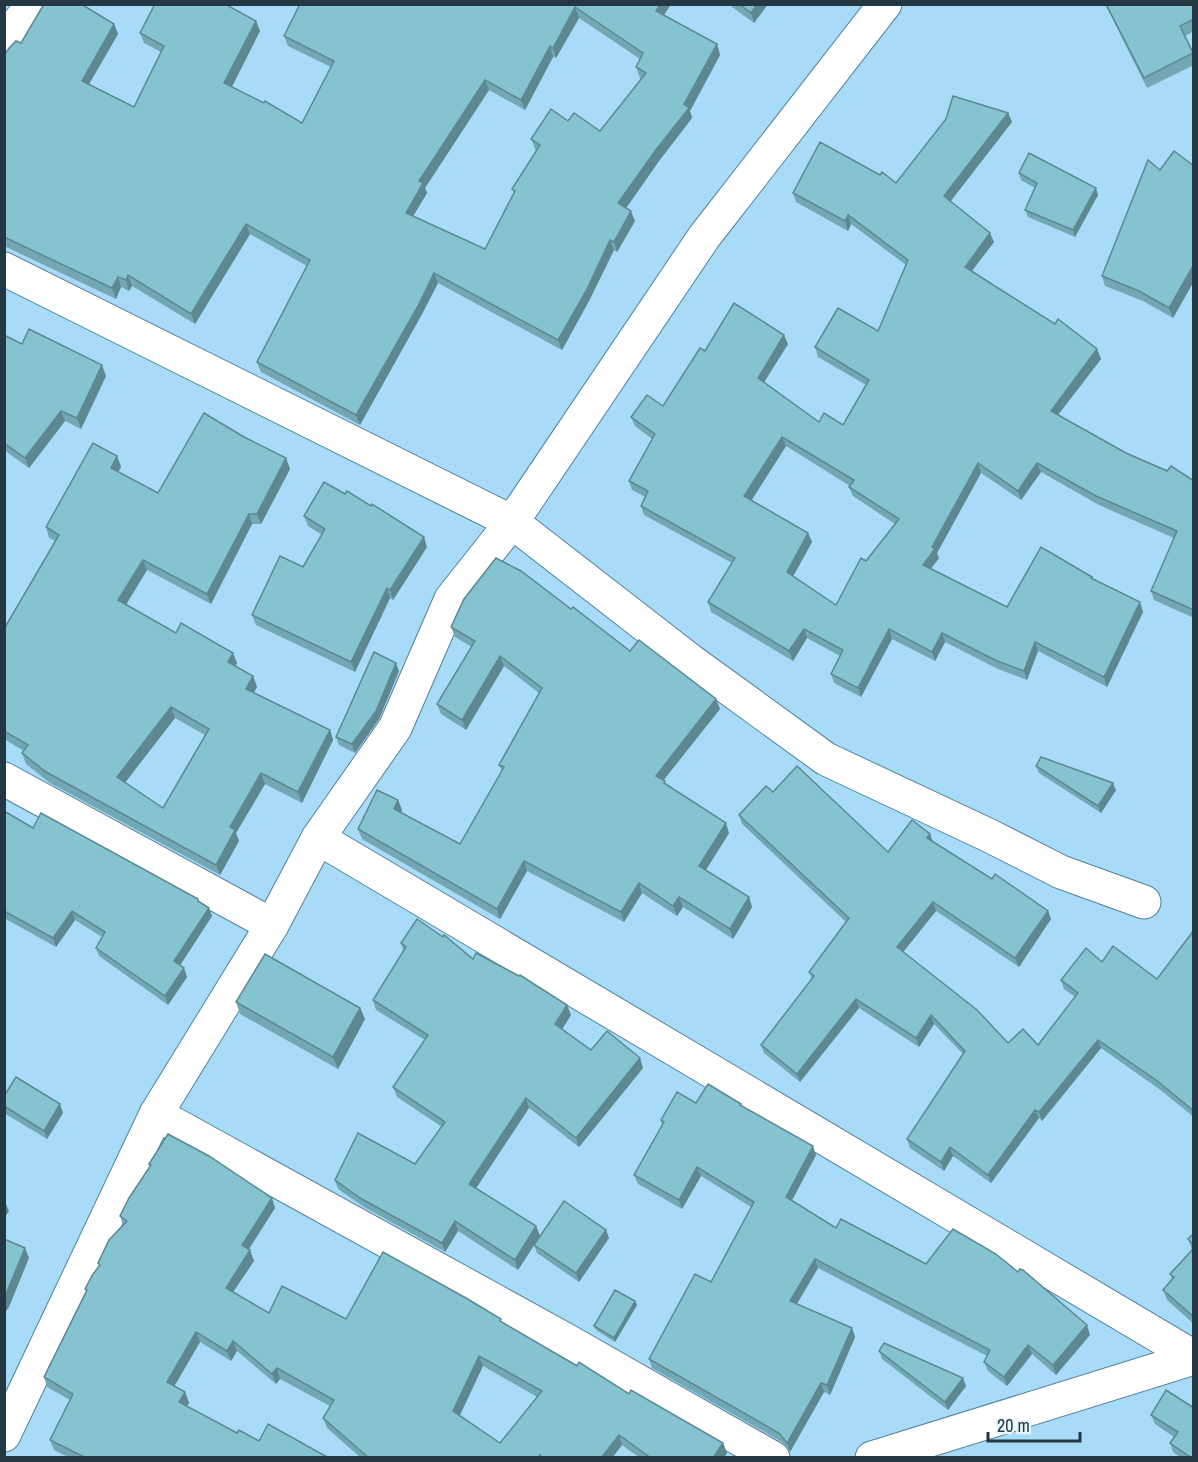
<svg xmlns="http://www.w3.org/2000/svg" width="1198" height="1462" font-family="'Archivo Narrow',sans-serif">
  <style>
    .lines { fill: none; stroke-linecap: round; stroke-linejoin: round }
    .street-casing { stroke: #51829c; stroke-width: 35 }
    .street { stroke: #fff; stroke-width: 33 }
    .wall { fill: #72a8b3; fill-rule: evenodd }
    .shaded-wall { fill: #5d8892 }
    .building { fill: #85c3d0; stroke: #5d8892; stroke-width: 1.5; fill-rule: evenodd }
  </style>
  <rect width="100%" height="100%" fill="#a8dbf7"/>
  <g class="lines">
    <g class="street-casing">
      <g id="street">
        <polyline points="4,41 33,4"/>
        <polyline points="4,269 512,522 691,661 826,759 990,836 1061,872 1144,902"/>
        <polyline points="4,779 272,925"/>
        <polyline points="318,838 1194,1357"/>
        <polyline points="156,1114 566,1340 773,1458"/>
        <polyline points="4,1435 156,1114 272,925 318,838 395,728 451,599 512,522 704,237 885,4"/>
        <polyline points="872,1458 1194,1358"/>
      </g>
    </g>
    <use href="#street" class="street"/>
  </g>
  <g class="wall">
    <path d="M300 4H671L664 15 717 44 720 55 690 111 692 118 659 161 626 208 635 221 617 252 614 250 590 299 562 350 438 283 422 314 360 425 261 372 257 362 307 266 250 234 195 324 132 286 129 291 121 287 116 299 4 246V55L21 43 114 24 118 34 89 84 134 107 161 52 144 43 140 33 256 21 260 31 232 87 302 123 331 67 288 46 284 36ZM579 18 640 59 636 67 640 78 641 79 600 131 568 121 531 139 536 151 512 189 514 194 485 249 413 216 427 193 425 188 489 90 525 110 553 57 556 58Z"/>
    <polygon points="728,4 768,4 754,23"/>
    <polygon points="1105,4 1194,4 1194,31 1185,36 1194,54 1194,65 1147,88"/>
    <path d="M1008 113 1012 122 950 201 994 242 972 271 1055 324 1097 349 1101 359 1058 415 1126 453 1194 481V618L1154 600 1151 591 1174 538 1099 505 1041 472 1021 500 981 473 937 553 939 558 931 568 1007 607 1093 579 1140 602 1143 612 1107 687 1038 651 1027 680 998 669 945 642 935 661 892 639 861 697 834 683 831 674 840 656 807 638 793 661 711 612 708 602 732 563 644 515 641 506 645 497 632 490 629 481 652 439 635 426 631 417 663 406 705 351 788 344 764 382 819 422 843 425 866 385 818 357 815 347 878 331 906 265 851 224 848 231 796 202 793 193 880 175 896 183ZM786 446 850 486 849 487 853 496 895 524 866 561 836 605 793 576 812 542 808 533 751 500Z"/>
    <polygon points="1194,166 1194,281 1173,318 1143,301 1105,286 1102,276 1160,170"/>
    <polygon points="1019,173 1098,195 1075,237 1028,217 1025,210 1035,188 1021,180"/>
    <polygon points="4,335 22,344 106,376 81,429 65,421 29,468 4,450"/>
    <path d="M117 456 121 467 118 472 158 493 290 469 261 524H252L211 604 147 570 126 605 176 633 237 663 235 666 253 676 257 687 253 693 330 730 333 740 302 803 265 784 236 833 239 841 220 875 50 783 26 764 22 753 24 751 4 739V629L55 541 49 538 46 527ZM175 718 205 735 163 808 125 782Z"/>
    <polygon points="304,516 427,547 393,600 390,598 355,672 256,625 252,615 303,567 322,535 308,526"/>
    <polygon points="571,609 630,651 720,709 663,780 666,785 729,833 706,870 749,897 752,907 733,939 683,907 677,916 642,893 624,922 527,871 500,919 362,839 358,829 398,800 402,810 401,812 460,844 502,771 499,765 539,693 504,666 466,730 441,714 437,704 472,647 455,637 451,627"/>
    <polygon points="399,671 379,719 355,753 339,745 336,737"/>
    <polygon points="1036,766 1116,790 1101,813 1039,773"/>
    <polygon points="773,792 888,852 930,834 933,842 992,879 1048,911 1051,919 1019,967 936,911 903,952 1008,1043 1038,1045 1075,997 1064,989 1061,980 1102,962 1157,979 1194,930 1194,1117 1159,1089 1101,1048 1042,1121 1039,1118 991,1183 953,1156 944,1171 910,1148 907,1139 963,1054 934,1024 919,1047 859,1008 800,1082 764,1053 761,1045 812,979 809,972 846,922 742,824 739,815"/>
    <polygon points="4,811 33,828 199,902 209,908 212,916 180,965 187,977 168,1005 99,956 96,948 102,937 75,920 56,947 4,918"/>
    <polygon points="401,943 473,959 571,1015 562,1029 591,1050 643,1068 579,1147 529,1108 476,1188 536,1226 540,1236 518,1270 458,1231 445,1252 364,1207 338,1189 335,1180 415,1164 442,1127 397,1097 393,1087 425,1040 376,1010 373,1000 403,951"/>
    <polygon points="236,1002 360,1008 365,1019 338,1069 240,1014"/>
    <polygon points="4,1096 63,1113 47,1139 4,1113"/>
    <polygon points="696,1103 741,1104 741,1106 816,1155 792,1200 836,1228 926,1264 1090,1335 1056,1375 1032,1354 1007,1386 988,1371 984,1362 987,1356 818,1268 797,1304 852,1328 855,1337 830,1395 824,1392 790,1452 782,1442 652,1368 649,1359 711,1282 751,1207 701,1176 682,1209 638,1184 634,1175 662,1125 661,1120"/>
    <path d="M149 1164 275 1208 249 1249 254 1261 233 1292 269 1313 346 1319 502 1323 629 1394 723 1443 727 1453 724 1458H640L622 1445 612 1458H361L327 1428 323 1418 330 1406 280 1379 276 1384 237 1351 231 1361 200 1342 174 1386 185 1392 189 1403 187 1406 237 1433 259 1441 329 1458H70L54 1450 50 1440 70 1400 47 1387 44 1377 86 1291 85 1289 99 1267 98 1263 123 1225 120 1216 150 1167ZM483 1366 537 1397 500 1443 460 1415Z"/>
    <polygon points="1194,1233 1194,1324 1167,1300 1163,1290 1172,1279 1170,1274 1192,1250 1188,1239"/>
    <polygon points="609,1238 579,1282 537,1253 534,1245"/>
    <polygon points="635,1301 637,1305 615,1342 596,1330 594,1326"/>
    <polygon points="879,1351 966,1386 948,1410 882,1359"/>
    <polygon points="1166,1390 1194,1458 1181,1458 1173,1452 1170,1443 1174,1437 1155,1424 1151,1415"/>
  </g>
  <g class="shaded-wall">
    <polygon points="660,4 671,4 660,21 656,11"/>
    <polygon points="757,4 768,4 754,23 751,13"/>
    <polygon points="575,7 579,18 556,58 553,48"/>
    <polygon points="256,21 260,31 228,94 224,83"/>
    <polygon points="114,24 118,34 85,91 82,81"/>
    <polygon points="717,44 720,55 690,111 692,118 659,161 622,214 618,203 684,104"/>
    <polygon points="550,46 553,57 525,110 521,100"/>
    <polygon points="485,80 489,90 425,188 427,193 409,223 406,213 419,181"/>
    <polygon points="1008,113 1012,122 947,206 944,196"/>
    <polygon points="1096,188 1098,195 1075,237 1073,230"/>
    <polygon points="631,211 635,221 617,252 614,242"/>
    <polygon points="848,215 851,224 848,231 845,221"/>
    <polygon points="246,224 250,234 195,324 191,314"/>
    <polygon points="990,233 994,242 968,276 965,267"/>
    <polygon points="610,240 614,250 590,299 562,350 558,340"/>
    <polygon points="1194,264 1194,281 1173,318 1169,308"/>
    <polygon points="434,273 438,283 422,314 360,425 356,415"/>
    <polygon points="128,275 132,286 129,291 126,280"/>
    <polygon points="118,277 121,287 116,299 112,288"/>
    <polygon points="784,335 788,344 761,387 758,378"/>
    <polygon points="1097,349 1101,359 1054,420 1051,411"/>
    <polygon points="102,365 106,376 81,429 77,418"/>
    <polygon points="61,411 65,421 29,468 25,458"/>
    <polygon points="782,437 786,446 748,506 744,496"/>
    <polygon points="117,456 121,467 115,478 111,468"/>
    <polygon points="286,458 290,469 261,524 257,514"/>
    <polygon points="978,463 981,473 937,553 939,558 927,574 923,565"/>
    <polygon points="1037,463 1041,472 1021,500 1018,491"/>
    <polygon points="249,514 252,524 211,604 207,594"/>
    <polygon points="808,533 812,542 790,582 787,572"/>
    <polygon points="424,537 427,547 393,600 390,590"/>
    <polygon points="143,560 147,570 122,611 118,600"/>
    <polygon points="387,588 390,598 355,672 351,662"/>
    <polygon points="1140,602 1143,612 1107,687 1104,677"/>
    <polygon points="804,629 807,638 793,661 789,651"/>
    <polygon points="889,629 892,639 861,697 858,688"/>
    <polygon points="942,633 945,642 935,661 932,652"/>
    <polygon points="1035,642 1038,651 1027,680 1024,671"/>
    <polygon points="233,653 237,663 232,673 228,662"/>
    <polygon points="500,656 504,666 466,730 462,720"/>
    <polygon points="396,663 399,671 379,719 355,753 352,744"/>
    <polygon points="253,676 257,687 250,700 246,689"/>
    <polygon points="716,699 720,709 659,786 656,776"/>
    <polygon points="171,707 175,718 121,788 117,777"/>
    <polygon points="330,730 333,740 302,803 298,792"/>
    <polygon points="261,773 265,784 236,833 239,841 220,875 216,865 230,827"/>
    <polygon points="1113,783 1116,790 1101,813 1098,806"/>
    <polygon points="398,800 402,810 398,819 394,809"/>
    <polygon points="726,823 729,833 702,876 699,866"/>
    <polygon points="930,834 933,843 927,838"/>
    <polygon points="524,861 527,871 500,919 497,909"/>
    <polygon points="639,883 642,893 624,922 621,912"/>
    <polygon points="679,897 683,907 677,916 673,906"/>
    <polygon points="749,897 752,907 733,939 730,929"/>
    <polygon points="933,902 936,911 900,956 897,947"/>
    <polygon points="209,908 212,916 177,970 174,961"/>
    <polygon points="72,911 75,920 56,947 53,938"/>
    <polygon points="1048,911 1051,919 1019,967 1015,958"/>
    <polygon points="184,968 187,977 168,1005 165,996"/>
    <polygon points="856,999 859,1008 800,1082 797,1074"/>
    <polygon points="567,1005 571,1015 559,1034 555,1024"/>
    <polygon points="360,1008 365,1019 338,1069 333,1057"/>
    <polygon points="931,1015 934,1024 919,1047 916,1038"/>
    <polygon points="1098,1040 1101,1048 1042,1121 1039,1112"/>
    <polygon points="640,1058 643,1068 579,1147 576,1138"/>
    <polygon points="526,1098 529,1108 473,1193 469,1184"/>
    <polygon points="60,1104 63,1113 47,1139 44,1131"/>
    <polygon points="1035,1110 1039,1118 991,1183 988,1175"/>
    <polygon points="813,1146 816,1155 789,1206 786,1197"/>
    <polygon points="950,1147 953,1156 944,1171 941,1162"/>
    <polygon points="697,1167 701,1176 682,1209 679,1200"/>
    <polygon points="272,1198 275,1208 245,1255 242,1245"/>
    <polygon points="5,1202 9,1211 4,1219 4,1203"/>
    <polygon points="455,1221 458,1231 445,1252 442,1243"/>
    <polygon points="536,1226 540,1236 518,1270 515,1260"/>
    <polygon points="606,1230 609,1238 579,1282 576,1273"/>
    <polygon points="25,1248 29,1258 9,1307 4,1314 4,1299"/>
    <polygon points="250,1250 254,1261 229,1298 226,1288"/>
    <polygon points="815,1259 818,1268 793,1310 790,1301"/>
    <polygon points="635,1301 637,1305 615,1342 614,1338"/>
    <polygon points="1087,1325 1090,1335 1056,1375 1053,1365"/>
    <polygon points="852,1328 855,1337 830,1395 827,1385"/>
    <polygon points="196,1332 200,1342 171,1392 167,1382"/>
    <polygon points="233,1341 237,1351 231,1361 227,1351"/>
    <polygon points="1028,1345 1032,1354 1007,1386 1004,1377"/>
    <polygon points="479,1356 483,1366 457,1421 453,1411"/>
    <polygon points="277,1368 280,1379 276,1384 272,1374"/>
    <polygon points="963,1378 966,1386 948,1410 945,1402"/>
    <polygon points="821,1383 824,1392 790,1452 787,1443"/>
    <polygon points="185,1392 189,1403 183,1413 179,1402"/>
    <polygon points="619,1435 622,1445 612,1458 601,1458"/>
    <polygon points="723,1443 727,1453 724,1458 713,1458"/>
  </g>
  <g class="building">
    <path d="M44 4H81L114 24 82 81 134 107 164 46 140 33 155 4H225L256 21 224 83 264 103 265 101 302 123 334 61 284 36 300 4H660L656 11 717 44 684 104 689 108 655 151 618 203 631 211 614 242 610 240 587 289 558 340 434 273 419 304 356 415 257 362 310 260 246 224 191 314 128 275 126 280 118 277 112 288 4 237V55L10 47 16 41 21 43ZM575 7 643 53 636 67 646 73 600 131 574 113 568 121 551 109 531 139 540 145 512 189 515 191 485 249 406 213 423 183 419 181 485 80 521 100 550 46 553 48Z"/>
    <polygon points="739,4 757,4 751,13"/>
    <polygon points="1106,4 1194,4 1194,19 1180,26 1193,53 1144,78"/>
    <path d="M953 96 1008 113 944 196 990 233 965 267 1055 324 1058 319 1097 349 1051 411 1126 453 1167 471 1171 466 1194 481V610L1151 591 1177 531 1096 496 1037 463 1018 491 978 463 932 547 935 549 923 565 1007 607 1041 547 1092 577 1091 578 1140 602 1104 677 1035 642 1024 671 995 660 942 633 932 652 889 629 858 688 831 674 843 650 804 629 789 651 708 602 735 558 641 506 648 491 629 481 655 434 631 417 647 395 663 406 700 348 705 351 734 303 784 335 758 378 819 422 824 413 843 425 869 380 815 347 838 308 878 331 908 260 848 215 845 221 793 193 820 142 880 175 882 172 896 183 946 119ZM782 437 854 480 849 487 899 519 866 561 861 558 836 605 787 572 808 533 744 496Z"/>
    <polygon points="1174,151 1194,166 1194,264 1169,308 1139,291 1102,276 1148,160 1160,170"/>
    <polygon points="1029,153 1096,188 1073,230 1025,210 1037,183 1019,173"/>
    <polygon points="29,329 102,365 77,418 61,411 25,458 4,443 4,335 22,344"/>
    <path d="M204 413 244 437 286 458 257 514H249L207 594 143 560 118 600 176 633 181 623 233 653 228 662 253 676 246 689 330 730 298 792 261 773 230 827 235 830 216 865 46 772 22 753 28 745 4 731V629L59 535 46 527 93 443 117 456 111 468 158 493ZM171 707 209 729 163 808 117 777Z"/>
    <polygon points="324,482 345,494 347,491 371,506 372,504 424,537 390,590 387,588 351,662 252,615 280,556 303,567 325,529 304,516"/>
    <polygon points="496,558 521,571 571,609 573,607 630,651 639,640 716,699 656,776 665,781 664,783 726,823 699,866 749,897 730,929 679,897 673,906 639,883 621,912 524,861 497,909 358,829 377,790 398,800 394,809 460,844 504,767 499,765 542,688 500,656 462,720 437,704 475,641 451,627 464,599"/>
    <polygon points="374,652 396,663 376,711 352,744 336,737"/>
    <polygon points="1041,757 1113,783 1098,806 1036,766"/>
    <polygon points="797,766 888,852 912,820 930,834 927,838 992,879 995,874 1048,911 1015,958 933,902 897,947 977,1010 1008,1043 1023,1029 1038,1045 1078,993 1061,980 1086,948 1102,962 1113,946 1157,979 1194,930 1194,1111 1156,1080 1098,1040 1039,1112 1035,1110 988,1175 950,1147 941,1162 907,1139 965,1051 931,1015 916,1038 856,999 797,1074 761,1045 814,976 809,972 849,918 739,815 766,786 773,792"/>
    <polygon points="4,811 33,828 41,813 198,899 198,901 209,908 174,961 184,968 165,996 96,948 105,932 72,911 53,938 4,911"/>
    <polygon points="417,919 443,937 444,935 473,959 476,953 519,976 520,975 567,1005 555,1024 591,1050 607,1031 640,1058 576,1138 526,1098 469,1184 536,1226 515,1260 455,1221 442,1243 360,1198 335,1180 358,1133 415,1164 445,1122 393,1087 428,1035 373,1000 406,947 401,943"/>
    <polygon points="265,954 360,1008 333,1057 236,1002"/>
    <polygon points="16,1077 60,1104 44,1131 4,1106 4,1096"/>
    <polygon points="708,1084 741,1104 740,1105 813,1146 786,1197 836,1228 841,1219 926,1264 953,1229 996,1254 1018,1272 1020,1269 1023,1270 1087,1325 1053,1365 1028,1345 1004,1377 984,1362 990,1350 815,1259 790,1301 852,1328 827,1385 821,1383 787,1443 779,1433 649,1359 695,1274 711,1282 754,1202 697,1167 679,1200 634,1175 664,1122 661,1120 677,1092 696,1103"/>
    <path d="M168 1134 209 1156 272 1198 242 1245 250 1250 226 1288 269 1313 282 1286 346 1319 383 1252 466 1298 501 1319 500 1321 577 1366 579 1362 629 1394 631 1390 723 1443 713 1458H651L619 1435 601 1458H543L540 1455 539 1458H369L323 1418 334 1400 277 1368 272 1374 233 1341 227 1351 196 1332 167 1382 185 1392 179 1402 237 1433 239 1430 259 1441 268 1424 329 1458H86L50 1440 73 1394 44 1377 87 1290 85 1289 93 1274 100 1265 98 1263 109 1240 127 1221 120 1216 129 1198 151 1165 149 1164ZM479 1356 542 1391 500 1443 453 1411Z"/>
    <polygon points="564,1201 606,1230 576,1273 534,1245"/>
    <polygon points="1194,1233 1194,1245 1188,1239"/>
    <polygon points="4,1239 25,1248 4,1299"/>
    <polygon points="1194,1248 1194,1317 1163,1290 1174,1277 1170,1274"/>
    <polygon points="615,1290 635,1301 614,1338 594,1326"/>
    <polygon points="884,1343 963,1378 945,1402 879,1351"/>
    <polygon points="1166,1390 1194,1408 1194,1458 1192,1458 1170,1443 1178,1432 1151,1415"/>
  </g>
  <rect width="1198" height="1462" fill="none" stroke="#233843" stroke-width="12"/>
  <path d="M988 1432v9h92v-9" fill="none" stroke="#233843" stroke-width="3"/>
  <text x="997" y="1432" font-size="18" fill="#233843" stroke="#e7f6ff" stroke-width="4.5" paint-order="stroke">20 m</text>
</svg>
